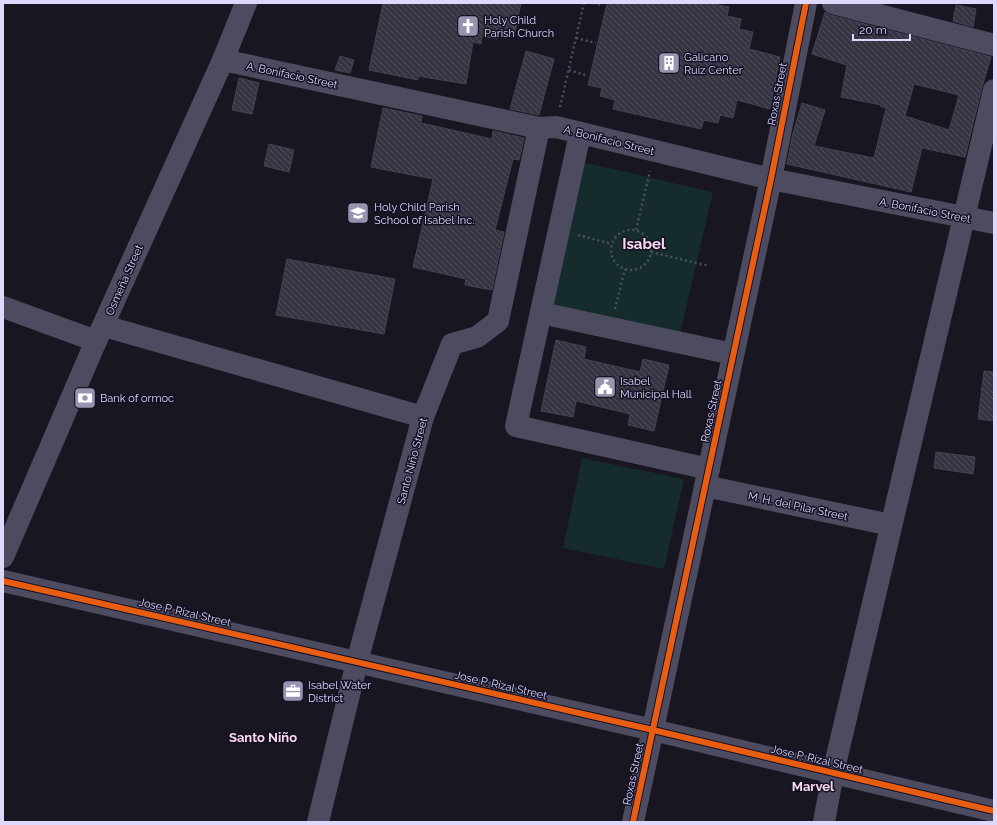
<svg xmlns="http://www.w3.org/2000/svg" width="997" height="825" font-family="Raleway,sans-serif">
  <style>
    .green { fill: #152b2c }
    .building { fill: url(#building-back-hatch); stroke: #454153; fill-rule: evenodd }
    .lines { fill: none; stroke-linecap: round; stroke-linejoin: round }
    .path { stroke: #48525f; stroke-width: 2.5; stroke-dasharray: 2 3; stroke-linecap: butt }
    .minor { stroke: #4d4b60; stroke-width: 22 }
    .cycleway-casing { stroke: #151125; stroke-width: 8 }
    .cycleway { stroke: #e95d12; stroke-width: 6 }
    .labels { text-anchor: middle; stroke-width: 3; stroke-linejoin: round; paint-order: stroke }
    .poi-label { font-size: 11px; fill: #ddd8fc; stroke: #151125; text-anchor: start }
    .street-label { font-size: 11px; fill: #ddd8fc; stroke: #151125 }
    .quarter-label { font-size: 13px; font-weight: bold; fill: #fcd9ee; stroke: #151125 }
    .district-label { font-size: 15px; font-weight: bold; fill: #fcd9ee; stroke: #151125 }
  </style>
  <defs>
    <pattern id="building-back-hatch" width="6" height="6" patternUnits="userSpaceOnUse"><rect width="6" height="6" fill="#363342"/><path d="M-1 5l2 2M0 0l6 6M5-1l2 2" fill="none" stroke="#53505e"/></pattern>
  </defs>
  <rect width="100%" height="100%" fill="#181620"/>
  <g class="green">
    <polygon points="582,162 713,192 680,334 550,304"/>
    <polygon points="582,458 684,479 664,569 563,548"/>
  </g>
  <g class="building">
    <polygon points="383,3 521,3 514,37 498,34 497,39 482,36 481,44 473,42 466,84 418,76 418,80 369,70"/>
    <polygon points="607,3 709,3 729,7 727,16 741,19 739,29 753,32 749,49 780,57 770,109 737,100 733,118 720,115 718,123 704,120 701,129 613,109 615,100 600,96 602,88 588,85"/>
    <polygon points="956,5 976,9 973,27 953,21"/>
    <path d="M825 12 830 15 991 57 982 87 965 157 922 148 911 192 787 164 793 133 802 103 825 110 814 146 874 158 886 108 880 106 881 105 841 97 847 65 812 54ZM914 84 959 95 949 130 905 116Z"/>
    <polygon points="526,51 554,59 539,115 510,109"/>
    <polygon points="340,56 354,60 350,73 335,70"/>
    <polygon points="239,78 259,83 252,114 232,110"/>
    <polygon points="383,108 422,116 421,123 492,139 493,131 524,138 519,160 513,159 495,230 504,232 492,290 465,285 466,279 413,267 433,179 371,167"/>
    <polygon points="269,144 294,150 289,172 264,166"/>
    <polygon points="287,259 395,279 384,334 276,315"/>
    <polygon points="556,340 586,347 584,359 640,372 643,359 669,365 654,431 628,425 630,414 576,401 573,417 541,411"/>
    <polygon points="984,371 994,372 994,421 978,419"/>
    <polygon points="936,452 975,457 973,474 934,468"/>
  </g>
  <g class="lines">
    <g class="path">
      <polyline points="593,3 603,5"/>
      <polyline points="576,38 596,43"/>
      <polyline points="569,70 588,76"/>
      <polyline points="560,107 584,3"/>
      <polyline points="636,230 650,171"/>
      <circle cx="631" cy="250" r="20"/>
      <polyline points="578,235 612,244"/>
      <polyline points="651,252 709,266"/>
      <polyline points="615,309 625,269"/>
    </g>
    <g class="minor">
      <polyline points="833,3 994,45"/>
      <polyline points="223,60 539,128 556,127 771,179 994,223"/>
      <polyline points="580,134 516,426 709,469"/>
      <polyline points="3,307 96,341"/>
      <polyline points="541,313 733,354"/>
      <polyline points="104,326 423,417"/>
      <polyline points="705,486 891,525"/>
      <polyline points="3,557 96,341 223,60 246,3"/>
      <polyline points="3,581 653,730 994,811"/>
      <polyline points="318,822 357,662 423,417 452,344 477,337 498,321 539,128"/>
      <polyline points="633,822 771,179 806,3"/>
      <polyline points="824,822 833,773 994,90"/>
    </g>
    <g class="cycleway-casing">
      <g id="cycleway">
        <polyline points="3,581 653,730 994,811"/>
        <polyline points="633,822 771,179 806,3"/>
      </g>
    </g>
    <use href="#cycleway" class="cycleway"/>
  </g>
  <defs>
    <g id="church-square" transform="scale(1.15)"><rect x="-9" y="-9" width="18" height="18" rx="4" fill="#9894af" stroke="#151125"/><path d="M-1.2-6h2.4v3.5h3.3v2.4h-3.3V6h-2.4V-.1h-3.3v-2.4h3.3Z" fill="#fff"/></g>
    <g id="building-square" transform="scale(1.15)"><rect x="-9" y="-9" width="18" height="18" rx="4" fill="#9894af" stroke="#151125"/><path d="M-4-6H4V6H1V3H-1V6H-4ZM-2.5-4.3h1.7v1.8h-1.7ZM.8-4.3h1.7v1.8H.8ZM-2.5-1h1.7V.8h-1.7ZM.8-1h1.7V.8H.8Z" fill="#fff"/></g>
    <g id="school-square" transform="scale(1.15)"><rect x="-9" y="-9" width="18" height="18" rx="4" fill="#9894af" stroke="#151125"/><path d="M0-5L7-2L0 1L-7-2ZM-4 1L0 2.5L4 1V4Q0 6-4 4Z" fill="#fff"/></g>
    <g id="civic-square" transform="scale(1.15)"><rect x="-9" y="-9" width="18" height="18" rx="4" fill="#9894af" stroke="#151125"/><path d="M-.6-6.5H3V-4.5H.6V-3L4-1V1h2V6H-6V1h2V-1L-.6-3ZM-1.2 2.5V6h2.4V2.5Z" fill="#fff"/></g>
    <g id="bank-square" transform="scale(1.15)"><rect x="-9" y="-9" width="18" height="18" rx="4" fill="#9894af" stroke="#151125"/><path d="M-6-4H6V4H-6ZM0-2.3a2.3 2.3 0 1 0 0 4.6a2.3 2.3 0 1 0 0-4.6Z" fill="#fff"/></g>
    <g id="office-square" transform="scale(1.15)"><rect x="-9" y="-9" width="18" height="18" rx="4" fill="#9894af" stroke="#151125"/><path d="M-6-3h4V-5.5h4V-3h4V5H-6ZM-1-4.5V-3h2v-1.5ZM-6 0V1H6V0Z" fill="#fff"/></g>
  </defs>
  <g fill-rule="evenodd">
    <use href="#church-square" x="468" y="26"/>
    <use href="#building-square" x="669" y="63"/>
    <use href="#school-square" x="358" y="213"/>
    <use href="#civic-square" x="605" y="387"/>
    <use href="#bank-square" x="85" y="398"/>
    <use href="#office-square" x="293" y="691"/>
  </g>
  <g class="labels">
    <g class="poi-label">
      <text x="484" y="24">Holy Child<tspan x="484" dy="13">Parish Church</tspan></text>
      <text x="684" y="61">Galicano<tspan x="684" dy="13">Ruiz Center</tspan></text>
      <text x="374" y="211">Holy Child Parish<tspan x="374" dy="13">School of Isabel Inc.</tspan></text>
      <text x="620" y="385">Isabel<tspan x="620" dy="13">Municipal Hall</tspan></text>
      <text x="100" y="402">Bank of ormoc</text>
      <text x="308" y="689">Isabel Water<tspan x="308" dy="13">District</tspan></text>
    </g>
    <g class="street-label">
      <text transform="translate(292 75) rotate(12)" y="4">A. Bonifacio Street</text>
      <text transform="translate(777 94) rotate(-79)" y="4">Roxas Street</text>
      <text transform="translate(609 140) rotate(14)" y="4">A. Bonifacio Street</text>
      <text transform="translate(925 210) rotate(11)" y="4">A. Bonifacio Street</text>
      <text transform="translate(124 280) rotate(-66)" y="4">Osmeña Street</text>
      <text transform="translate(711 411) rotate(-78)" y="4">Roxas Street</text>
      <text transform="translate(412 461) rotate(-75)" y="4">Santo Niño Street</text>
      <text transform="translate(798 506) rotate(12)" y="4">M. H. del Pilar Street</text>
      <text transform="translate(185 612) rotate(13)" y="4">Jose P. Rizal Street</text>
      <text transform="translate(501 685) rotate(13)" y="4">Jose P. Rizal Street</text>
      <text transform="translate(817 759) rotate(13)" y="4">Jose P. Rizal Street</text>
      <text transform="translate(633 774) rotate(-78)" y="4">Roxas Street</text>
    </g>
    <g class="quarter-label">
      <text x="263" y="742">Santo Niño</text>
      <text x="813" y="791">Marvel</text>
    </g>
    <g class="district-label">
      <text x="644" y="249">Isabel</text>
    </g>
  </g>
  <rect width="997" height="825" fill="none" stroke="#ddd8fc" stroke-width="8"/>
  <path d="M853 34v6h57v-6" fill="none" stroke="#ddd8fc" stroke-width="2"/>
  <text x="859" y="34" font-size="12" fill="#ddd8fc" stroke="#151125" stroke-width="3" paint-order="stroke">20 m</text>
</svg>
